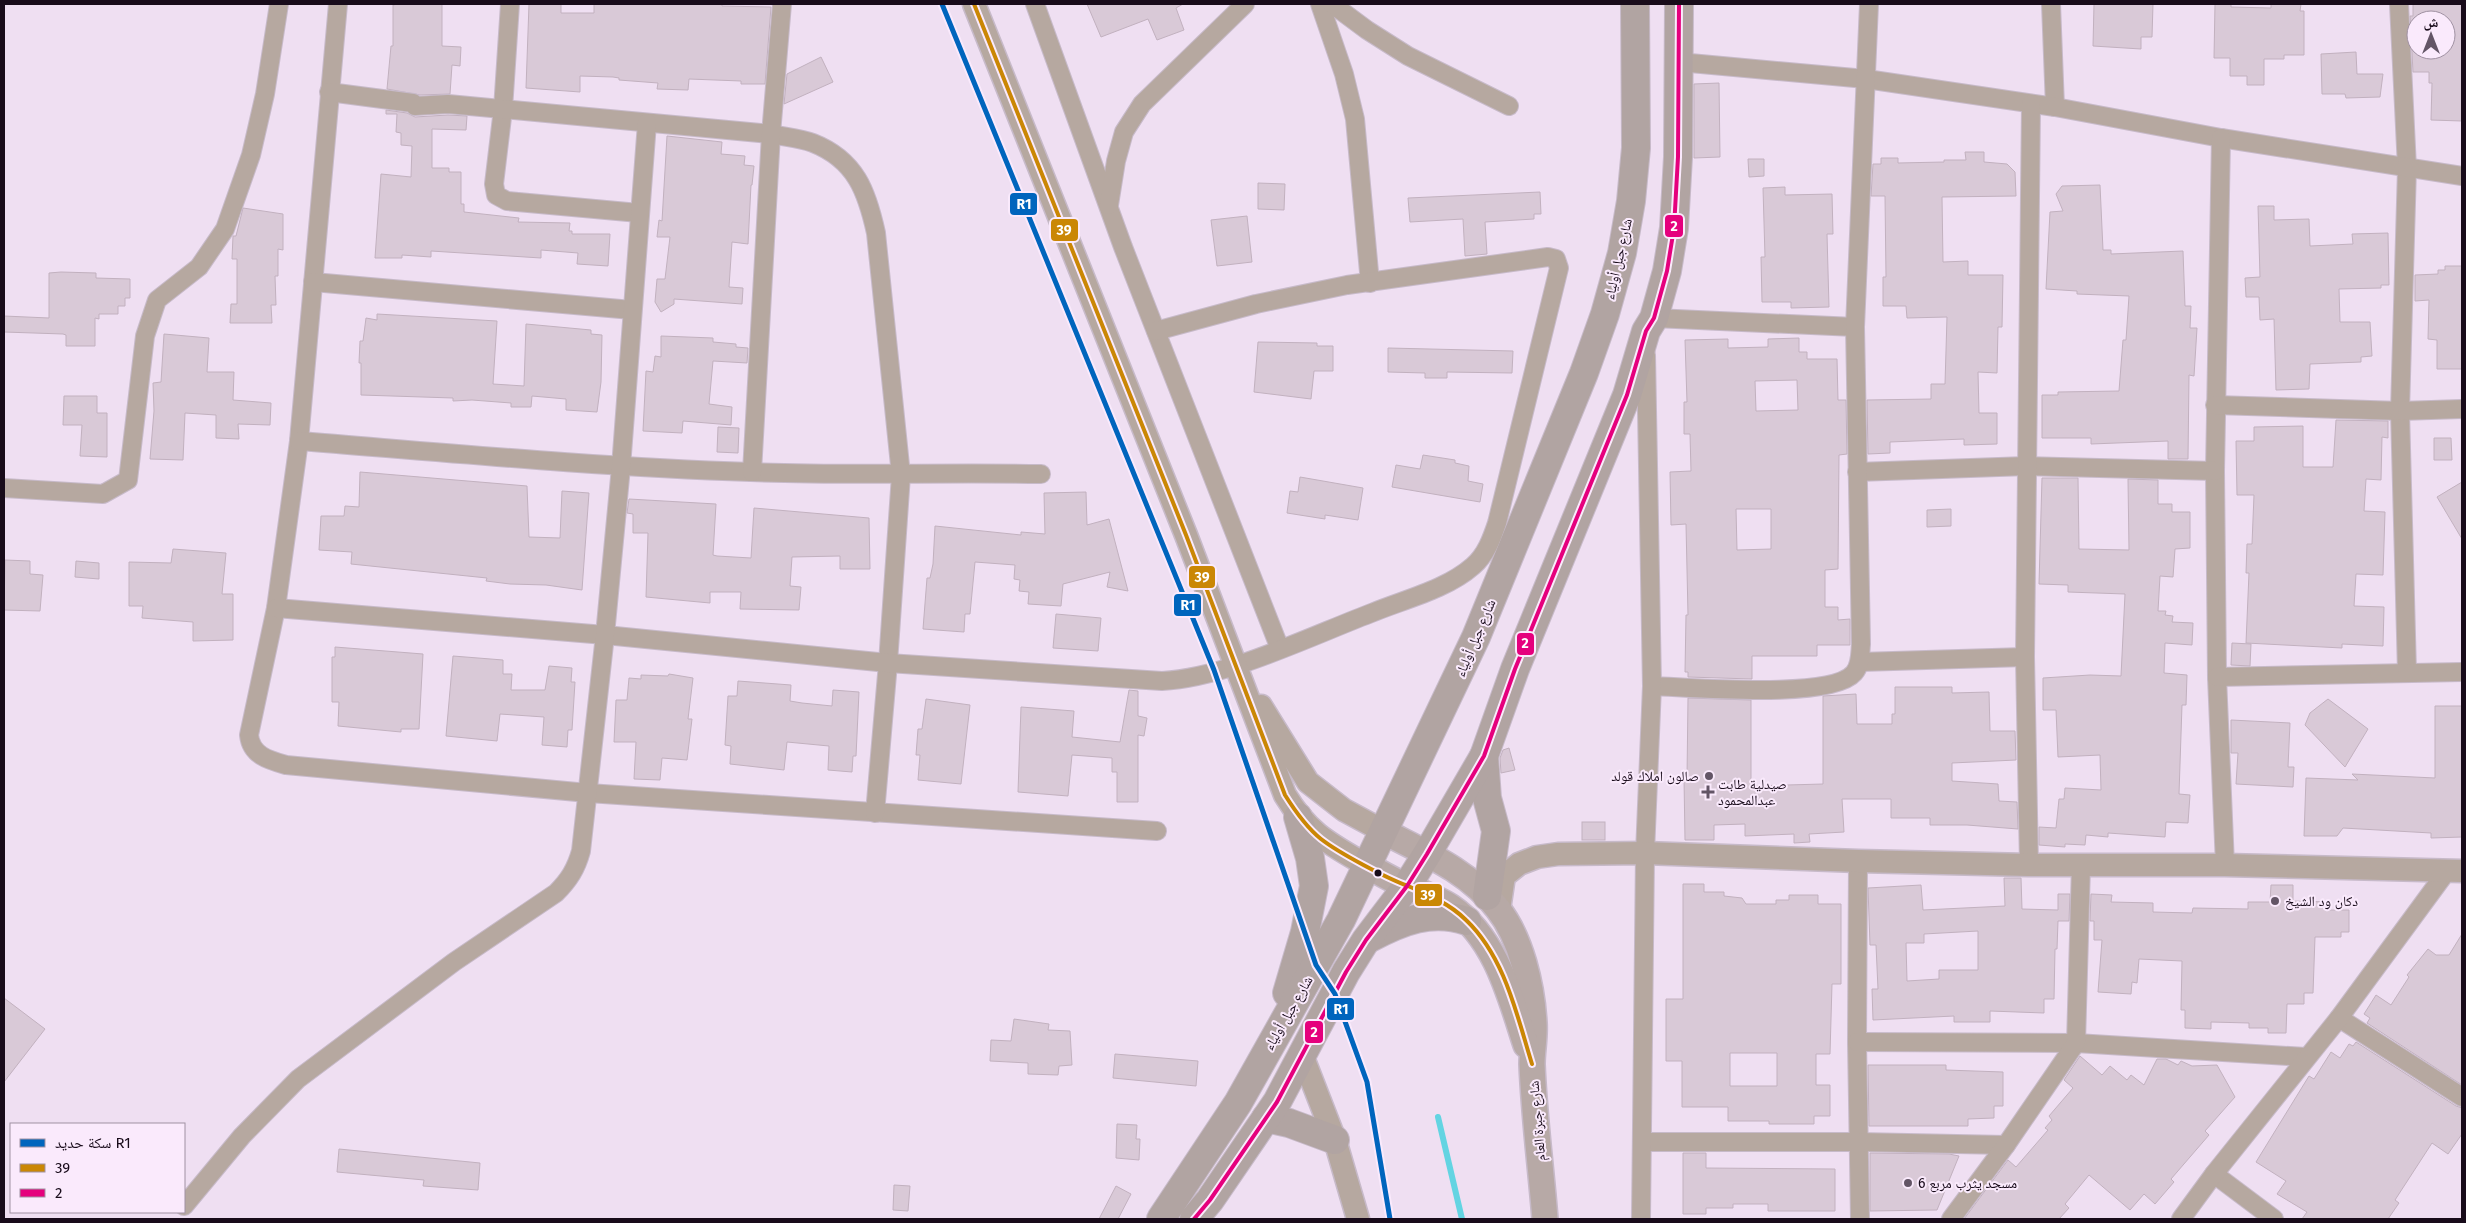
<svg xmlns="http://www.w3.org/2000/svg" width="2466" height="1223" font-family="'Fira Sans','Noto Naskh Arabic',sans-serif">
  <style>
    .lines { fill: none; stroke-linecap: round; stroke-linejoin: round }
    .stream { stroke: #63d4e2; stroke-width: 6 }
    .building { fill: #d9c9d7; stroke: #c2b1bf; fill-rule: evenodd }
    .minor-casing { stroke: #c7bac9; stroke-width: 20 }
    .tertiary-casing { stroke: #c7bac9; stroke-width: 25 }
    .secondary-casing { stroke: #c7bac9; stroke-width: 28 }
    .primary-casing { stroke: #c7bac9; stroke-width: 30 }
    .minor { stroke: #b6a8a0; stroke-width: 18 }
    .tertiary { stroke: #b6a8a0; stroke-width: 22 }
    .secondary { stroke: #b7a9a6; stroke-width: 25 }
    .primary { stroke: #b1a4a2; stroke-width: 28 }
    .bus-1-casing { stroke: #faeafc; stroke-width: 8 }
    .bus-2-casing { stroke: #faeafc; stroke-width: 8 }
    .bus-1 { stroke: #ca8705; stroke-width: 4 }
    .bus-2 { stroke: #e5007d; stroke-width: 4 }
    .rail-1-casing { stroke: #faeafc; stroke-width: 9 }
    .rail-1 { stroke: #0065bd; stroke-width: 5 }
    .poi-dot { fill: #635566; stroke: #faeafc; stroke-width: 2 }
    .bus-dot { fill: #180b1a; stroke: #faeafc; stroke-width: 2 }
    .labels { text-anchor: middle; stroke-width: 4; stroke-linejoin: round; paint-order: stroke }
    .street-label { font-size: 14px; fill: #180b1a; stroke: #faeafc }
    .poi-label { font-size: 14px; fill: #180b1a; stroke: #faeafc; text-anchor: start }
    .line-badge { stroke: #faeafc; stroke-width: 2 }
    .badge-label { font-size: 14px; text-anchor: middle; font-weight: bold; fill: #fff }
  </style>
  <rect width="100%" height="100%" fill="#efdff2"/>
  <g class="lines">
    <polyline class="stream" points="1438,1117 1462,1219"/>
  </g>
  <g class="building">
    <polygon points="398,4 442,4 442,46 461,47 460,66 452,65 450,94 420,95 387,89 391,46 393,46 393,5"/>
    <polygon points="529,4 561,4 561,13 594,13 594,4 722,4 722,6 771,7 765,84 741,84 741,81 689,79 688,90 657,89 658,83 619,80 619,78 613,77 580,76 580,92 526,88"/>
    <polygon points="1087,4 1183,4 1176,8 1184,30 1157,40 1148,19 1101,37"/>
    <polygon points="2094,4 2153,4 2152,37 2141,37 2141,49 2093,46"/>
    <polygon points="2215,4 2231,4 2231,7 2271,8 2271,4 2301,4 2300,11 2304,11 2304,55 2284,55 2284,59 2264,59 2264,85 2247,85 2247,76 2230,76 2230,58 2214,58"/>
    <path d="M2413 4H2462V121L2431 120 2432 83H2429V72H2413L2410 16H2413ZM2416 20H2446V50H2416Z"/>
    <polygon points="2356,52 2357,74 2383,74 2380,97 2346,98 2345,94 2322,94 2321,54"/>
    <polygon points="821,57 833,82 784,104 787,74"/>
    <polygon points="1719,83 1720,157 1694,158 1694,84"/>
    <polygon points="386,110 407,113 415,117 448,115 467,116 466,130 432,129 432,168 449,168 449,172 461,172 461,204 464,204 464,212 519,218 518,222 570,223 569,231 572,231 572,234 610,234 608,266 577,264 578,253 541,250 541,258 431,251 431,257 402,255 402,258 375,258 381,174 411,177 412,146 401,145 401,133 396,132 397,114 386,114"/>
    <polygon points="667,136 722,142 721,154 745,156 744,165 754,166 752,185 751,185 748,244 732,242 729,287 743,288 742,304 674,299 674,304 661,312 655,302 657,279 665,279 670,237 657,237 659,220 662,221"/>
    <polygon points="1965,152 1984,152 1984,162 2007,164 2015,172 2016,196 1942,197 1943,262 1968,261 1968,275 2003,275 2002,327 1998,327 1997,373 1978,372 1979,413 1997,413 1997,444 1964,445 1964,439 1890,442 1890,453 1868,454 1867,400 1931,399 1931,384 1945,384 1947,317 1907,318 1906,306 1883,306 1883,277 1886,277 1885,196 1871,196 1873,164 1881,164 1881,158 1898,158 1898,163 1944,162 1944,160 1966,160"/>
    <polygon points="1748,159 1764,159 1764,176 1749,177"/>
    <polygon points="1258,183 1285,184 1284,210 1258,209"/>
    <polygon points="2100,185 2103,250 2111,250 2111,254 2183,251 2185,306 2191,306 2190,328 2197,328 2194,376 2189,375 2188,459 2168,459 2168,441 2091,444 2091,438 2042,438 2042,395 2058,395 2058,392 2119,391 2123,340 2126,340 2129,296 2077,294 2077,291 2046,289 2050,212 2063,211 2056,194 2062,186"/>
    <polygon points="1785,187 1785,195 1832,194 1833,234 1827,234 1829,307 1791,308 1791,302 1762,302 1761,257 1765,257 1763,188"/>
    <polygon points="1540,192 1541,214 1534,214 1534,219 1485,222 1487,254 1465,256 1463,219 1410,222 1408,198"/>
    <polygon points="2258,206 2274,206 2274,220 2309,219 2310,246 2353,244 2352,234 2388,233 2389,285 2381,285 2381,288 2339,289 2340,322 2370,322 2372,356 2361,357 2361,362 2310,364 2309,389 2276,390 2274,319 2260,320 2259,297 2246,297 2245,278 2260,277"/>
    <polygon points="243,208 283,214 283,250 278,249 278,276 275,276 276,305 271,305 272,323 230,323 231,304 237,304 237,259 232,259 233,236 236,236"/>
    <polygon points="1247,216 1252,262 1217,266 1211,220"/>
    <polygon points="2445,266 2462,266 2462,369 2437,369 2437,340 2428,339 2429,300 2415,301 2415,275 2438,274 2438,270 2445,270"/>
    <polygon points="61,272 96,273 96,278 130,279 130,298 125,298 125,306 118,306 118,314 99,314 99,319 95,318 95,346 66,346 66,335 63,334 4,332 4,316 49,318 49,273"/>
    <polygon points="377,314 497,321 493,384 524,386 526,324 591,330 591,334 602,335 601,382 597,412 566,410 566,399 532,396 531,407 511,407 511,403 472,400 453,401 453,398 361,395 361,363 359,363 360,341 363,341 366,318 377,320"/>
    <polygon points="164,334 209,338 207,372 234,372 233,400 271,403 270,425 238,424 239,439 216,438 216,415 185,413 183,460 150,459 154,411 153,383 161,382"/>
    <polygon points="661,336 713,338 713,342 736,344 736,347 748,348 747,363 713,361 709,404 732,407 731,425 683,421 682,433 643,431 646,371 653,372 655,356 661,357"/>
    <path d="M1799 338V352H1807V359H1837L1838 400H1846L1847 454 1839 455 1838 569 1825 570V607H1838V620L1850 619V645H1817V656H1752V679L1688 677V672H1685L1686 615H1688L1686 524 1671 525 1670 472 1691 471 1690 434H1684V402H1687L1685 340 1728 339V348L1768 347V339ZM1797 380 1798 410 1756 411 1755 381ZM1736 509H1771V549L1737 550Z"/>
    <polygon points="1258,342 1317,343 1317,346 1333,346 1333,371 1314,371 1311,399 1254,392"/>
    <polygon points="1388,348 1513,351 1512,373 1447,372 1447,378 1425,378 1425,373 1388,372"/>
    <polygon points="64,396 97,396 97,413 107,413 107,457 80,456 82,425 63,425"/>
    <polygon points="2336,420 2388,421 2388,438 2382,437 2381,480 2366,479 2364,511 2385,512 2383,575 2356,574 2354,606 2384,607 2383,646 2342,644 2342,648 2246,643 2249,573 2246,573 2247,544 2252,544 2254,495 2237,495 2236,441 2254,441 2254,427 2303,426 2303,467 2333,467"/>
    <polygon points="718,427 739,428 738,453 717,452"/>
    <polygon points="2434,438 2451,438 2452,460 2434,460"/>
    <polygon points="1423,455 1455,460 1455,463 1469,466 1468,481 1483,484 1480,502 1392,487 1396,465 1420,469"/>
    <polygon points="360,472 527,486 529,537 560,538 562,491 589,493 582,590 546,585 510,584 486,581 487,578 351,564 352,552 319,550 321,516 344,516 345,506 359,507"/>
    <polygon points="1300,477 1363,488 1358,520 1325,515 1325,519 1287,513 1290,491 1298,492"/>
    <polygon points="2042,478 2078,478 2079,549 2129,550 2128,479 2158,480 2158,504 2172,504 2172,512 2190,512 2190,548 2175,549 2173,577 2160,576 2158,611 2166,611 2165,615 2173,616 2172,622 2193,623 2192,645 2165,643 2164,673 2187,675 2186,705 2182,705 2179,794 2190,795 2188,823 2166,822 2165,837 2108,833 2108,837 2086,835 2085,845 2065,844 2065,847 2039,845 2039,827 2056,828 2059,799 2064,799 2065,788 2101,790 2100,755 2058,757 2056,710 2043,710 2043,678 2090,675 2121,676 2125,594 2068,592 2068,585 2039,584"/>
    <polygon points="2462,482 2462,539 2437,497"/>
    <polygon points="1086,492 1087,525 1109,519 1128,591 1107,587 1110,572 1063,584 1061,606 1028,604 1029,592 1019,591 1020,580 1014,579 1015,565 975,562 970,614 965,614 964,632 923,629 927,578 930,578 933,564 935,526 1021,535 1021,532 1045,534 1044,493"/>
    <polygon points="629,499 716,504 713,555 717,556 751,558 754,508 869,518 870,569 840,569 840,556 792,557 790,586 801,587 799,610 740,609 741,592 710,592 710,603 646,597 648,533 633,533 633,514 627,513"/>
    <polygon points="1951,509 1951,526 1927,527 1927,510"/>
    <polygon points="173,549 226,553 222,594 233,594 233,640 193,641 193,622 142,618 143,606 129,606 129,562 171,563"/>
    <polygon points="5,560 30,561 30,574 43,575 40,611 4,610"/>
    <polygon points="76,561 99,563 99,579 75,577"/>
    <polygon points="1056,614 1101,618 1098,651 1053,648"/>
    <polygon points="2232,643 2251,644 2250,666 2231,665"/>
    <polygon points="335,647 423,654 419,729 401,729 401,732 338,726 339,702 332,702 332,657 335,657"/>
    <polygon points="453,656 503,660 503,674 512,674 511,690 545,690 549,666 572,668 571,682 575,682 572,730 568,730 567,747 542,745 544,717 500,714 497,741 446,736"/>
    <polygon points="669,674 693,678 688,719 692,719 687,760 662,758 660,780 634,779 636,742 614,742 616,700 627,700 629,678 641,679 641,675 668,676"/>
    <polygon points="738,681 791,685 790,701 802,703 832,706 833,690 859,692 856,756 853,756 852,772 828,770 829,746 787,742 784,770 730,764 731,746 725,745 728,696 737,696"/>
    <polygon points="1895,687 1952,687 1952,693 1989,692 1990,731 2015,731 2016,760 1952,763 1952,781 1998,784 1999,801 2017,802 2018,829 1967,825 1930,825 1930,818 1891,818 1891,799 1842,799 1844,832 1809,834 1810,842 1794,843 1794,834 1745,836 1745,824 1714,825 1714,840 1685,840 1684,778 1687,778 1688,698 1751,700 1751,786 1823,784 1823,696 1856,694 1857,724 1892,724 1892,714 1895,714"/>
    <polygon points="1129,690 1138,691 1138,716 1147,718 1144,736 1138,735 1138,802 1117,802 1117,772 1112,772 1112,758 1072,755 1068,796 1018,792 1021,707 1074,711 1072,737 1120,742"/>
    <polygon points="926,699 970,705 961,784 918,780 920,755 916,755 918,729 922,729"/>
    <polygon points="2328,699 2368,729 2345,767 2305,725 2310,713"/>
    <polygon points="2435,706 2462,706 2462,837 2431,838 2431,833 2343,828 2337,836 2304,836 2306,778 2358,780 2352,774 2435,778"/>
    <polygon points="2231,720 2290,723 2288,767 2294,767 2293,787 2236,784 2238,753 2231,753"/>
    <polygon points="1509,748 1515,770 1501,773 1500,758 1503,750"/>
    <rect x="1582" y="822" width="23" height="18"/>
    <path d="M2004 878H2021L2022 909 2058 910V894H2070L2069 921H2058L2057 949H2055L2054 999H2044V1013L1990 1011V1022H1954V1016L1873 1020 1872 989H1878L1876 945H1870L1868 888 1921 885 1923 910 2005 906ZM1978 931V970H1939V979L1907 981 1906 943H1924V934Z"/>
    <path d="M1683 884H1704V892H1724V896L1742 898 1746 904H1776V900H1789V895H1818V904H1841V984H1832L1830 1054H1816V1085H1830V1116H1814V1124H1769V1121H1728V1107H1682V1061H1666V999H1683ZM1730 1053H1777V1086H1730Z"/>
    <polygon points="2271,885 2293,885 2293,901 2328,902 2327,910 2349,910 2349,932 2341,932 2341,937 2315,937 2313,993 2304,993 2304,1004 2287,1004 2286,1033 2268,1033 2268,1028 2249,1028 2249,1023 2211,1022 2211,1029 2185,1028 2185,1010 2181,1010 2182,961 2139,959 2137,983 2132,982 2131,994 2098,992 2102,940 2094,940 2094,921 2090,921 2091,894 2112,895 2111,902 2153,903 2153,912 2192,913 2193,908 2248,909 2248,902 2270,902"/>
    <polygon points="2462,934 2462,1085 2367,1023 2370,1018 2364,1014 2376,995 2391,1005 2409,977 2407,975 2428,949 2436,955 2449,955"/>
    <polygon points="4,998 45,1029 4,1082"/>
    <polygon points="1014,1019 1049,1024 1048,1030 1070,1031 1072,1065 1059,1066 1058,1075 1028,1074 1028,1063 990,1061 991,1040 1011,1041"/>
    <polygon points="2356,1042 2456,1106 2462,1108 2462,1134 2448,1154 2432,1143 2395,1200 2399,1203 2388,1219 2302,1219 2307,1212 2277,1194 2286,1181 2256,1162 2309,1076 2314,1079 2331,1052 2340,1058 2349,1044 2353,1046"/>
    <polygon points="1115,1054 1198,1061 1196,1086 1113,1078"/>
    <polygon points="2080,1056 2102,1075 2110,1066 2127,1080 2131,1075 2144,1085 2157,1059 2166,1059 2178,1065 2181,1061 2192,1066 2217,1065 2235,1097 2205,1131 2209,1135 2171,1179 2174,1182 2155,1204 2144,1194 2130,1210 2089,1175 2065,1204 2069,1208 2059,1219 1964,1219 2008,1160 2016,1167 2048,1130 2045,1128 2052,1120 2049,1116 2073,1088 2064,1080"/>
    <polygon points="1868,1065 1946,1065 1946,1070 2003,1072 2003,1106 1994,1106 1994,1118 1968,1119 1968,1126 1869,1126"/>
    <polygon points="1117,1124 1137,1125 1136,1139 1140,1139 1139,1160 1116,1158"/>
    <polygon points="339,1149 480,1163 478,1190 423,1186 424,1180 337,1172"/>
    <polygon points="1683,1153 1706,1153 1706,1168 1835,1169 1835,1211 1768,1211 1768,1204 1733,1204 1733,1208 1706,1208 1706,1214 1683,1214"/>
    <polygon points="1870,1153 1949,1154 1959,1156 1937,1210 1870,1211"/>
    <polygon points="894,1185 910,1186 908,1211 893,1210"/>
    <polygon points="1116,1186 1131,1194 1118,1219 1099,1219"/>
  </g>
  <g class="lines">
    <g class="minor-casing">
      <g id="minor">
        <path d="M338 4 299 441 276 608 249 735C251 755 268 760 286 765L588 793 1157 831"/>
        <polyline points="510,4 503,109 494,184 496,195 507,201 639,213"/>
        <polyline points="1035,4 1123,247 1280,649"/>
        <polyline points="1320,4 1344,74 1355,119 1370,283"/>
        <polyline points="1332,4 1367,30 1408,56 1509,106"/>
        <polyline points="2051,4 2055,107"/>
        <polyline points="2399,4 2407,168 2400,411 2407,672"/>
        <polyline points="1679,62 1866,79 2055,107 2221,138 2462,176"/>
        <path d="M329 92 413 103 415 106 448 104 771 134C785 137 801 138 813 143 856 160 867 192 876 233L901 475 888 663 875 813"/>
        <polyline points="2221,138 2215,471 2217,677 2225,865"/>
        <polyline points="1109,205 1116,161 1124,132 1142,104 1245,4"/>
        <polyline points="313,282 632,310"/>
        <polyline points="1654,318 1855,327"/>
        <polyline points="2215,405 2400,411 2462,409"/>
        <path d="M299 441C450 453 600 467 751 472 848 476 944 472 1041 474"/>
        <polyline points="752,472 771,134 782,4"/>
        <polyline points="1857,472 2027,466 2215,471"/>
        <polyline points="4,488 103,494 128,480 145,336 157,300 199,267 225,229 251,155 265,94 279,4"/>
        <path d="M276 608 605 635 888 663 1162 681C1226 678 1313 635 1374 612 1406 599 1447 589 1473 566 1486 555 1492 538 1497 523L1559 268 1556 259 1548 257 1347 285 1256 304 1156 331"/>
        <polyline points="1860,662 2025,657"/>
        <polyline points="2217,677 2462,672"/>
        <path d="M1652 686C1690 687 1831 700 1854 673 1861 665 1860 654 1861 644L1855 327 1869 4"/>
        <polyline points="1858,861 1857,1042 1860,1219"/>
        <polyline points="2029,865 2025,657 2031,104"/>
        <polyline points="2339,1018 2462,1097"/>
        <polyline points="1857,1042 2076,1043 2306,1057"/>
        <polyline points="1642,1142 1859,1142 2006,1145"/>
        <polyline points="2214,1174 2274,1219"/>
        <path d="M184 1206 242 1136 298 1079 454 962 556 893C569 880 576 869 581 851L605 635 621 467 647 123"/>
        <polyline points="1641,1219 1645,853 1652,686 1646,355"/>
        <polyline points="1951,1219 2006,1145 2076,1043 2081,865"/>
        <polyline points="2181,1219 2214,1174 2339,1018 2447,871"/>
      </g>
    </g>
    <g class="tertiary-casing">
      <g id="tertiary">
        <path d="M974 4 1186 535 1285 795C1308 833 1328 843 1366 865"/>
        <polyline points="1261,706 1308,782 1344,810 1383,831"/>
        <polyline points="1499,910 1504,876 1519,864 1537,857 1558,854 1645,853 1858,861 2029,865 2225,865 2462,871"/>
        <polyline points="1302,1055 1335,1140 1358,1219"/>
      </g>
    </g>
    <g class="secondary-casing">
      <g id="secondary">
        <path d="M1383 831C1423 852 1469 871 1498 909 1521 938 1532 986 1534 1023 1535 1037 1532 1051 1532 1064 1534 1116 1541 1168 1545 1219"/>
        <path d="M1366 865C1379 872 1392 880 1406 886 1421 892 1437 898 1451 907 1496 938 1510 996 1526 1045"/>
      </g>
    </g>
    <g class="primary-casing">
      <g id="primary">
        <polyline points="1484,756 1487,798 1496,831 1487,896"/>
        <path d="M1370 938C1402 921 1432 909 1467 921"/>
        <polyline points="1287,993 1305,932 1314,886 1310,858 1298,817"/>
        <polyline points="1266,1118 1289,1123 1335,1140"/>
        <polyline points="1161,1219 1238,1103 1341,920 1476,637 1584,373 1605,314 1622,253 1631,201 1636,148 1635,4"/>
        <polyline points="1194,1219 1210,1200 1277,1102 1346,972 1366,940 1407,886 1427,854 1484,756 1515,669 1627,395 1646,331 1654,318 1667,271 1674,228 1678,157 1679,4"/>
      </g>
    </g>
    <use href="#minor" class="minor"/>
    <use href="#tertiary" class="tertiary"/>
    <use href="#secondary" class="secondary"/>
    <use href="#primary" class="primary"/>
    <g class="bus-1-casing">
      <path id="bus-1" d="M974 4 1186 535 1285 795C1295 811 1306 827 1321 839 1339 853 1386 878 1408 886 1429 895 1450 904 1466 920 1505 957 1517 1016 1532 1064"/>
    </g>
    <g class="bus-2-casing">
      <polyline id="bus-2" points="1194,1219 1210,1200 1277,1102 1346,972 1366,940 1407,886 1427,854 1484,756 1515,669 1627,395 1646,331 1654,318 1667,271 1674,228 1678,157 1679,4"/>
    </g>
    <use href="#bus-1" class="bus-1"/>
    <use href="#bus-2" class="bus-2"/>
    <g class="rail-1-casing">
      <polyline id="rail-1" points="942,4 1214,670 1316,965 1335,994 1367,1082 1390,1219"/>
    </g>
    <use href="#rail-1" class="rail-1"/>
  </g>
  <g class="poi-dot">
    <circle cx="1709" cy="776" r="5"/>
    <path d="M1705.5 784.5h5v5h5v5h-5v5h-5v-5h-5v-5h5z"/>
    <circle cx="2275" cy="901" r="5"/>
    <circle cx="1908" cy="1183" r="5"/>
  </g>
  <circle class="bus-dot" cx="1378" cy="873" r="4.5"/>
  <g class="labels">
    <g class="street-label">
      <text transform="translate(1618 259) rotate(-77)" y="5">شارع جبل أولياء</text>
      <text transform="translate(1475 638) rotate(-67)" y="5">شارع جبل أولياء</text>
      <text transform="translate(1288 1013) rotate(-60)" y="5">شارع جبل أولياء</text>
      <text transform="translate(1537 1121) rotate(-95)" y="5">شارع جبرة العام</text>
    </g>
    <g class="poi-label">
      <text x="1699" y="781" text-anchor="end">صالون املاك قولد</text>
      <text x="1718" y="789">صيدلية طابت<tspan x="1718" dy="16">عبدالمحمود</tspan></text>
      <text x="2285" y="906">دكان ود الشيخ</text>
      <text x="1918" y="1188">مسجد يثرب مربع 6</text>
    </g>
  </g>
  <g class="line-badge">
    <rect x="1009" y="192" width="29" height="24" rx="5" fill="#0065bd"/>
    <rect x="1664" y="214" width="20" height="24" rx="5" fill="#e5007d"/>
    <rect x="1050" y="218" width="29" height="24" rx="5" fill="#ca8705"/>
    <rect x="1188" y="565" width="28" height="24" rx="5" fill="#ca8705"/>
    <rect x="1173" y="593" width="29" height="24" rx="5" fill="#0065bd"/>
    <rect x="1516" y="632" width="19" height="24" rx="5" fill="#e5007d"/>
    <rect x="1414" y="883" width="29" height="24" rx="5" fill="#ca8705"/>
    <rect x="1326" y="997" width="29" height="24" rx="5" fill="#0065bd"/>
    <rect x="1304" y="1020" width="20" height="24" rx="5" fill="#e5007d"/>
  </g>
  <g class="badge-label">
    <text x="1024" y="209">R1</text>
    <text x="1674" y="231">2</text>
    <text x="1064" y="235">39</text>
    <text x="1202" y="582">39</text>
    <text x="1188" y="610">R1</text>
    <text x="1525" y="648">2</text>
    <text x="1428" y="900">39</text>
    <text x="1341" y="1014">R1</text>
    <text x="1314" y="1037">2</text>
  </g>
  <rect width="2466" height="1223" fill="none" stroke="#180b1a" stroke-width="10"/>
  <rect x="10" y="1123" width="175" height="90" fill="#faeafc" stroke="#a091a2"/>
  <rect x="20" y="1139" width="25" height="8" fill="#0065bd" stroke="#a091a2"/>
  <text x="55" y="1148" font-size="15" fill="#180b1a">سكة حديد R1</text>
  <rect x="20" y="1164" width="25" height="8" fill="#ca8705" stroke="#a091a2"/>
  <text x="55" y="1173" font-size="15" fill="#180b1a">39</text>
  <rect x="20" y="1189" width="25" height="8" fill="#e5007d" stroke="#a091a2"/>
  <text x="55" y="1198" font-size="15" fill="#180b1a">2</text>
  <g transform="translate(2431 35)"><circle r="24" fill="#faeafc" stroke="#a091a2"/>
  <path d="M0-4L9 19L0 12L-9 19Z" fill="#635566"/>
  <text y="-8" font-size="14" font-weight="bold" text-anchor="middle" fill="#180b1a">ش</text>
  </g>
</svg>
